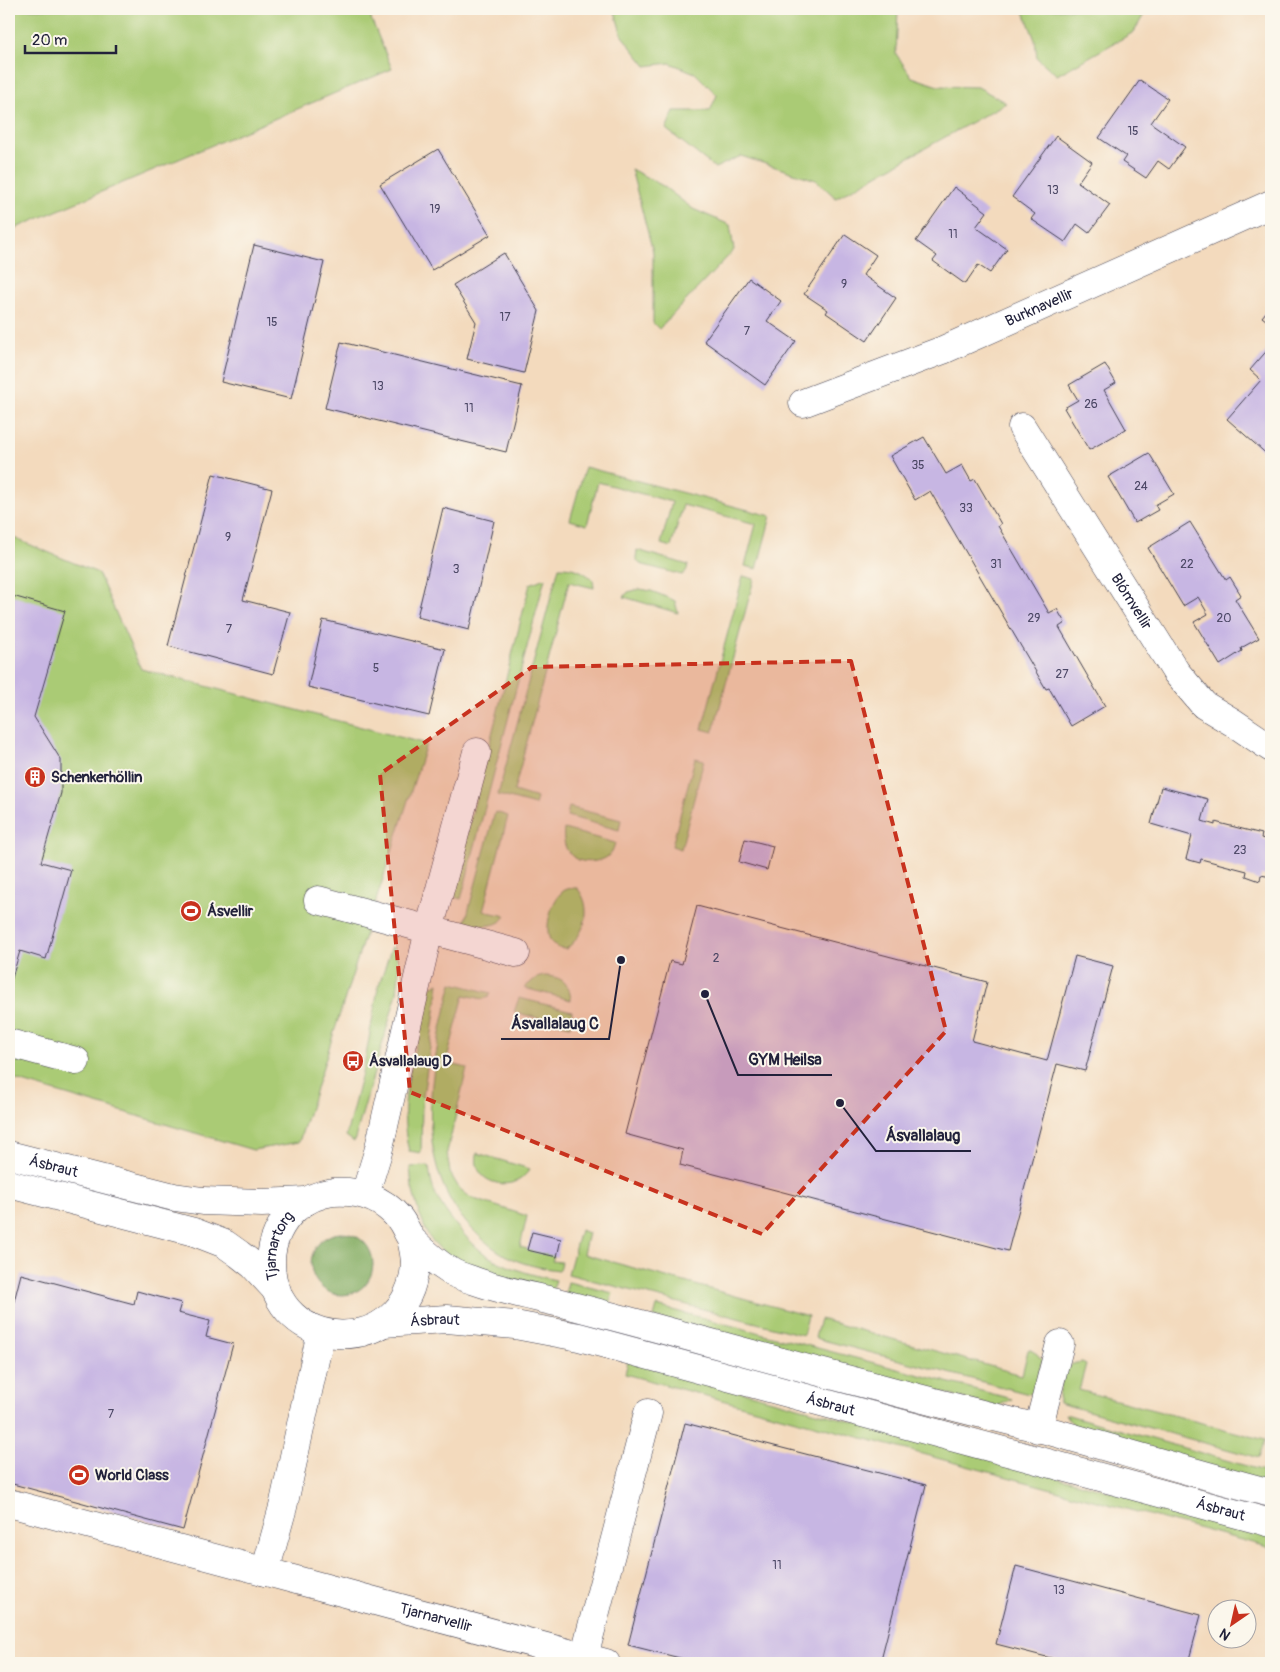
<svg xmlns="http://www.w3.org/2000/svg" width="1280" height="1672" font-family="Pangolin,sans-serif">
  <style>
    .green { fill: #aacb74; stroke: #667658 }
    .forest { fill: #87af66; stroke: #546850 }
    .building { fill: #c7b6e3 }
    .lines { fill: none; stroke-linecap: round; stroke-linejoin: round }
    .minor-casing { stroke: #413e4e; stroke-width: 29 }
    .minor { stroke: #fff; stroke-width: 28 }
    .marked { fill: #c8321e; fill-opacity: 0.2; stroke: #c8321e; stroke-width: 4; stroke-dasharray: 10 6; stroke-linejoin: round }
    .labels { text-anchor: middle; stroke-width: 4; stroke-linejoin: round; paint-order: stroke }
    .number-label { font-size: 12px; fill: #4b4765 }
    .street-label { font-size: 15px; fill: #22223b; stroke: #fbf7ec }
    .poi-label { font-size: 15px; font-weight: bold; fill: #22223b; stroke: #fbf7ec; text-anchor: start }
    .leader { fill: none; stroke: #22223b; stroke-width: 2 }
    .callout-dot { fill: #22223b; stroke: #fbf7ec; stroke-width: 2 }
    .callout-label { font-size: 16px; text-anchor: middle; font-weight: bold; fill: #22223b; stroke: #fbf7ec; stroke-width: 4; stroke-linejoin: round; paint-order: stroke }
  </style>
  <rect width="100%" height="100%" fill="#fbf7ec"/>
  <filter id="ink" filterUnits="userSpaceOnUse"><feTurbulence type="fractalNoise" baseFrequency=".02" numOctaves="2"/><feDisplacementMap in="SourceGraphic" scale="10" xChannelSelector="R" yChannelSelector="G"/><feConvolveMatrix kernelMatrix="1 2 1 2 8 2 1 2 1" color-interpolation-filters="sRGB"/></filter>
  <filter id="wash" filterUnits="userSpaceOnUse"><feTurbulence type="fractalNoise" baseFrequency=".0096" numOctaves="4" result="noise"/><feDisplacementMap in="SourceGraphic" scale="20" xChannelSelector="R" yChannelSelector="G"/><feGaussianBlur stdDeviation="1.12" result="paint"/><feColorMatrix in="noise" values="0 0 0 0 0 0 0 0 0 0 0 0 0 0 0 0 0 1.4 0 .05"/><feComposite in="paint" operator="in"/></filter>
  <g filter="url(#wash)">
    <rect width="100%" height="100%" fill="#f3dabd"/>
    <g class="green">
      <polygon points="9,9 367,9 392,69 9,231"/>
      <polygon points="614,9 898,9 896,54 912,77 938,86 978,87 1006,103 836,198 816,180 741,156 715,168 666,129 674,111 710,111 717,95 695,73 670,63 646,66 622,36"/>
      <polygon points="1023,9 1147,9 1134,32 1057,75 1037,58 1035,40"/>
      <polygon points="631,169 663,186 693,209 730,225 734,250 659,329 653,323 653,252"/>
      <polygon points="585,467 771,516 757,569 745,566 756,524 683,505 671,547 661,544 672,502 598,482 587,525 570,520"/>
      <polygon points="9,536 98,573 141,669 426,744 299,1142 253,1150 9,1078"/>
      <path d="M637 550 688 565C687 570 686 572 682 575L640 564 636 559Z"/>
      <path d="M559 567C573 567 583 570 593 580L594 588 569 582 514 791 537 798 535 805 498 795Z"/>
      <polygon points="743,576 754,579 713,732 702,729"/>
      <polygon points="545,578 461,899 451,896 530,584"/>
      <polygon points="640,589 651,591 669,598 675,601 678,613 624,597 628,592"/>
      <polygon points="695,758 704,760 681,849 672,846"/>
      <polygon points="569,807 621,820 619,830 567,816"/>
      <path d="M495 812 508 816 483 911 506 916C497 929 479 926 465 923Z"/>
      <path d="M564 829 615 843C614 846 613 851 610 854 607 858 602 860 596 861 574 865 561 851 564 829Z"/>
      <path d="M577 888C594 907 585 935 566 949 561 949 556 948 552 943 542 931 552 897 565 890 569 888 573 888 577 888Z"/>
      <path d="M392 946C401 963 399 974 397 993L354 1142 346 1136 365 1061 378 988Z"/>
      <path d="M545 976C563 977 569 983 571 1000L524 988 536 978Z"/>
      <path d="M439 983 422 1104 421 1153 409 1151C399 1114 408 1077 417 1040 421 1022 425 1004 431 987Z"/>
      <path d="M452 983 491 993 489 997 483 999 464 995 446 1063 467 1068 447 1152 450 1173 459 1188 471 1198 527 1216 520 1247 554 1256 552 1261 561 1262 559 1270C522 1266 499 1257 472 1229 408 1163 432 1062 452 983Z"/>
      <polygon points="519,998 572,1011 570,1026 514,1012"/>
      <path d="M477 1153 530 1169C528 1172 525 1175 522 1178 508 1189 481 1184 477 1165 476 1161 477 1156 477 1153Z"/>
      <path d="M429 1166C430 1175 431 1184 435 1193 445 1214 472 1248 493 1259 512 1269 535 1276 556 1280L552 1292 479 1274 442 1251 428 1236 419 1213 412 1188 410 1167Z"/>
      <polygon points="580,1230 588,1233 583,1254 808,1316 803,1335 568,1274"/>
      <polygon points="568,1282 613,1293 609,1306 565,1294"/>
      <polygon points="657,1306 1012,1399 996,1407 654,1317"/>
      <polygon points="820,1319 1022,1375 1028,1350 1029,1349 1037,1354 1042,1360 1035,1391 1029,1394 815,1338"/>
      <polygon points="628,1361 1271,1535 1271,1548 625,1374"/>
      <path d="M1082 1362 1086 1364 1079 1390 1265 1440 1259 1458 1059 1403C1058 1394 1063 1372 1070 1366 1073 1363 1077 1363 1082 1362Z"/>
      <polygon points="1065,1414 1271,1473 1271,1486 1078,1429 1069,1420"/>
    </g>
    <circle class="forest" cx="342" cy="1264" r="31"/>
    <g id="blocks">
      <g class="building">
        <polygon points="1140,80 1168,99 1151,123 1185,147 1169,169 1158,161 1146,178 1122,162 1126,156 1099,138"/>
        <polygon points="1056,136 1092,162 1078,182 1110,205 1089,233 1077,224 1065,242 1031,219 1035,214 1012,197"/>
        <polygon points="438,149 490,235 432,270 380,184"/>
        <polygon points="954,187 987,212 976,227 1007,249 990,273 978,265 965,284 933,261 937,256 916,241"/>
        <polygon points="845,234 876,255 863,275 896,298 867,341 826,313 828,310 804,294"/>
        <polygon points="254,245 324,262 291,399 221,382"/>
        <polygon points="504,253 539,311 524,373 467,359 476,322 453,285"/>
        <polygon points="749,278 781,301 767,321 796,341 765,385 704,341"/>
        <polygon points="1271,306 1271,324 1262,317"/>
        <polygon points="341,342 522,386 506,452 325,408"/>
        <polygon points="1271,346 1271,458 1227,419 1261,380 1250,370"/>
        <polygon points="1105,364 1116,383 1104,390 1126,429 1089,450 1064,408 1078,400 1069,385"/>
        <polygon points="924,437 946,474 962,465 971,481 975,479 1001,524 998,526 1049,613 1057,609 1065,623 1059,627 1105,706 1071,726 1049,688 1046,689 930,491 915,500 890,456"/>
        <polygon points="1149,453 1174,494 1155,505 1158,510 1135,523 1108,477"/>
        <polygon points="213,474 272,489 243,600 290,612 273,674 168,646"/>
        <polygon points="443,508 494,521 469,630 417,617"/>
        <polygon points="1190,522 1226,580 1230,577 1241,595 1235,599 1259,638 1241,648 1242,651 1220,665 1194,622 1208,614 1201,602 1198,597 1183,606 1148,548"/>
        <polygon points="9,595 65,611 34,717 61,760 61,793 41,862 71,870 46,959 20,951 9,988"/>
        <polygon points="323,620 445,649 429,716 308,687"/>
        <polygon points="1161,787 1208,799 1202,821 1215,825 1215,822 1262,834 1261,838 1271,841 1271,877 1261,875 1260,881 1246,876 1247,871 1201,859 1200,863 1186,859 1192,836 1151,824"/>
        <polygon points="745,839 773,846 767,870 739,862"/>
        <polygon points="697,906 987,982 972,1041 1047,1061 1075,956 1113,966 1085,1071 1057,1064 1008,1251 680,1165 683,1150 625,1134 670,961 682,964"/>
        <polygon points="532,1232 561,1239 557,1257 527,1250"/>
        <polygon points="21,1274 134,1304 137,1291 181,1303 178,1313 210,1321 206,1337 233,1344 183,1530 9,1483 9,1321"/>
        <polygon points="685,1423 926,1485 880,1663 700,1663 628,1645"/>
        <polygon points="1016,1566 1201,1615 1188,1663 1070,1663 996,1644"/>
      </g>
    </g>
  </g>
  <g filter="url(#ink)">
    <use href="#blocks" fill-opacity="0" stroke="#413e4e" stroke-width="1"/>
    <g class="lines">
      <g class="minor-casing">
        <g id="minor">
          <path id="s1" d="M803 403 943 350 1271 204"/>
          <path id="s2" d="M1022 427 1176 672 1204 705 1234 723 1271 748"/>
          <polyline points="318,900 516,953"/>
          <polyline points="9,1043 76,1061"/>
          <path id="s3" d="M9 1155 174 1197 203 1201 262 1203 306 1201"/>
          <polyline points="9,1184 194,1232 225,1244 239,1254 253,1265 277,1291"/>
          <polyline points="365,1194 378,1152 429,930 477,752"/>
          <path id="s4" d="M411 1239C413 1247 415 1257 415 1265 408 1360 272 1356 271 1262 271 1242 280 1222 296 1208 306 1200 319 1194 333 1192 358 1190 382 1198 399 1218 405 1225 407 1234 413 1241 424 1252 437 1263 450 1271 458 1276 467 1278 475 1281 503 1291 532 1296 561 1303 667 1330 771 1360 877 1387 932 1402 987 1415 1042 1429 1118 1450 1194 1473 1271 1493"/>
          <path id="s5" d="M383 1323 447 1319 515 1325 579 1337 1271 1523"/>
          <polyline points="1038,1429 1060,1344"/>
          <path id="s6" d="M9 1503 606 1663"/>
          <polyline points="265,1572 283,1507 321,1332"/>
          <polyline points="584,1657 648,1413"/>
        </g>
      </g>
      <use href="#minor" class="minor"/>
    </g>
  </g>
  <path class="marked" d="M851 661 946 1031 762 1234 410 1092 380 774 532 667Z"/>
  <defs>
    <g id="building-disc" transform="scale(1.125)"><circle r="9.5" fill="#c8321e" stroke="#fbf7ec"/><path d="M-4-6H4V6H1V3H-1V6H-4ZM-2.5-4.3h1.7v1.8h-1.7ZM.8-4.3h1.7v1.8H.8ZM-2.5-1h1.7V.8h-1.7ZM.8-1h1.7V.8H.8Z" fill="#fff"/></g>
    <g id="stadium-disc" transform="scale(1.125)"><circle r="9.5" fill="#c8321e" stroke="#fbf7ec"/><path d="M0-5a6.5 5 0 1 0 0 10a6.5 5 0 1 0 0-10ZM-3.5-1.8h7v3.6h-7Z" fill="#fff"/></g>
    <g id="bus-disc" transform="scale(1.125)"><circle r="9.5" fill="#c8321e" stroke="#fbf7ec"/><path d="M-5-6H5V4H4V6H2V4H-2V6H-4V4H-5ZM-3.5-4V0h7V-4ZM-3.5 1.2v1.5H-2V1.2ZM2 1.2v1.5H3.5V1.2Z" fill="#fff"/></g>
  </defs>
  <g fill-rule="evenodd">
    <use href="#building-disc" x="35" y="777"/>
    <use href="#stadium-disc" x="191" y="911"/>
    <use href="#bus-disc" x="353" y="1061"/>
    <use href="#stadium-disc" x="79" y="1475"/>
  </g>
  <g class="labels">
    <g class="number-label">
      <text x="1133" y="135">15</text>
      <text x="1053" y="194">13</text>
      <text x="435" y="213">19</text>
      <text x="953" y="238">11</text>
      <text x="844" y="288">9</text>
      <text x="505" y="321">17</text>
      <text x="272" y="326">15</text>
      <text x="747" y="335">7</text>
      <text x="378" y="390">13</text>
      <text x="1091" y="408">26</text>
      <text x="469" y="412">11</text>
      <text x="918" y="469">35</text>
      <text x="1141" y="490">24</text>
      <text x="966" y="512">33</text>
      <text x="228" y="541">9</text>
      <text x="996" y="568">31</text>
      <text x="1187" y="568">22</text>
      <text x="456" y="573">3</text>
      <text x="1034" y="622">29</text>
      <text x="1224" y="622">20</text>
      <text x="229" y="633">7</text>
      <text x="376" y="672">5</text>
      <text x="1062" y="678">27</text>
      <text x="1240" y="854">23</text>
      <text x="716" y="962">2</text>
      <text x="111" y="1418">7</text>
      <text x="777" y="1569">11</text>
      <text x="1059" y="1594">13</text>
    </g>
    <g class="street-label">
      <text dy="5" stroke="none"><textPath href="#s1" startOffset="255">Burknavellir</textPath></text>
      <text dy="5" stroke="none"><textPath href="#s2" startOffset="206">Blómvellir</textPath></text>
      <text dy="5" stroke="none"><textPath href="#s3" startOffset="46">Ásbraut</textPath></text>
      <text dy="5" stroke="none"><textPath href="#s4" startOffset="269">Tjarnartorg</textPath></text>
      <text dy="5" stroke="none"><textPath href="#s5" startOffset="52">Ásbraut</textPath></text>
      <text dy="5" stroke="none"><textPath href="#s5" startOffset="458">Ásbraut</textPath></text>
      <text dy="5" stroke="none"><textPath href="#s5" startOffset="862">Ásbraut</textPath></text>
      <text dy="5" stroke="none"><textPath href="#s6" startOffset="442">Tjarnarvellir</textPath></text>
    </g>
    <g class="poi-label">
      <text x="51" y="782">Schenkerhöllin</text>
      <text x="207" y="916">Ásvellir</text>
      <text x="369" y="1066">Ásvallalaug D</text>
      <text x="95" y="1480">World Class</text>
    </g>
  </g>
  <path class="leader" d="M621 960L609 1039H501M705 994L738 1075H832M840 1103L876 1151H971"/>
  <g class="callout-dot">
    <circle cx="621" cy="960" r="5"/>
    <circle cx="705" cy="994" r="5"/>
    <circle cx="840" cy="1103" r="5"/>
  </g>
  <g class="callout-label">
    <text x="555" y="1029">Ásvallalaug C</text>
    <text x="785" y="1065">GYM Heilsa</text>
    <text x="923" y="1141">Ásvallalaug</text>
  </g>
  <rect width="1280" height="1672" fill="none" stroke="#fbf7ec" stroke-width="30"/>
  <g transform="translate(1232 1624) rotate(214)"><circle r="24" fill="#fbf7ec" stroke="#a4a2a5"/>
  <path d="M0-4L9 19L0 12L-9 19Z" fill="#c8321e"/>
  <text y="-8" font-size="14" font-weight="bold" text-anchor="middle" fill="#22223b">N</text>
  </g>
  <path d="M25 45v8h91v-8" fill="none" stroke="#22223b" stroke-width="2.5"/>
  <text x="32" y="45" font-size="15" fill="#22223b" stroke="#fbf7ec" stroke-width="4" paint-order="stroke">20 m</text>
</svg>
